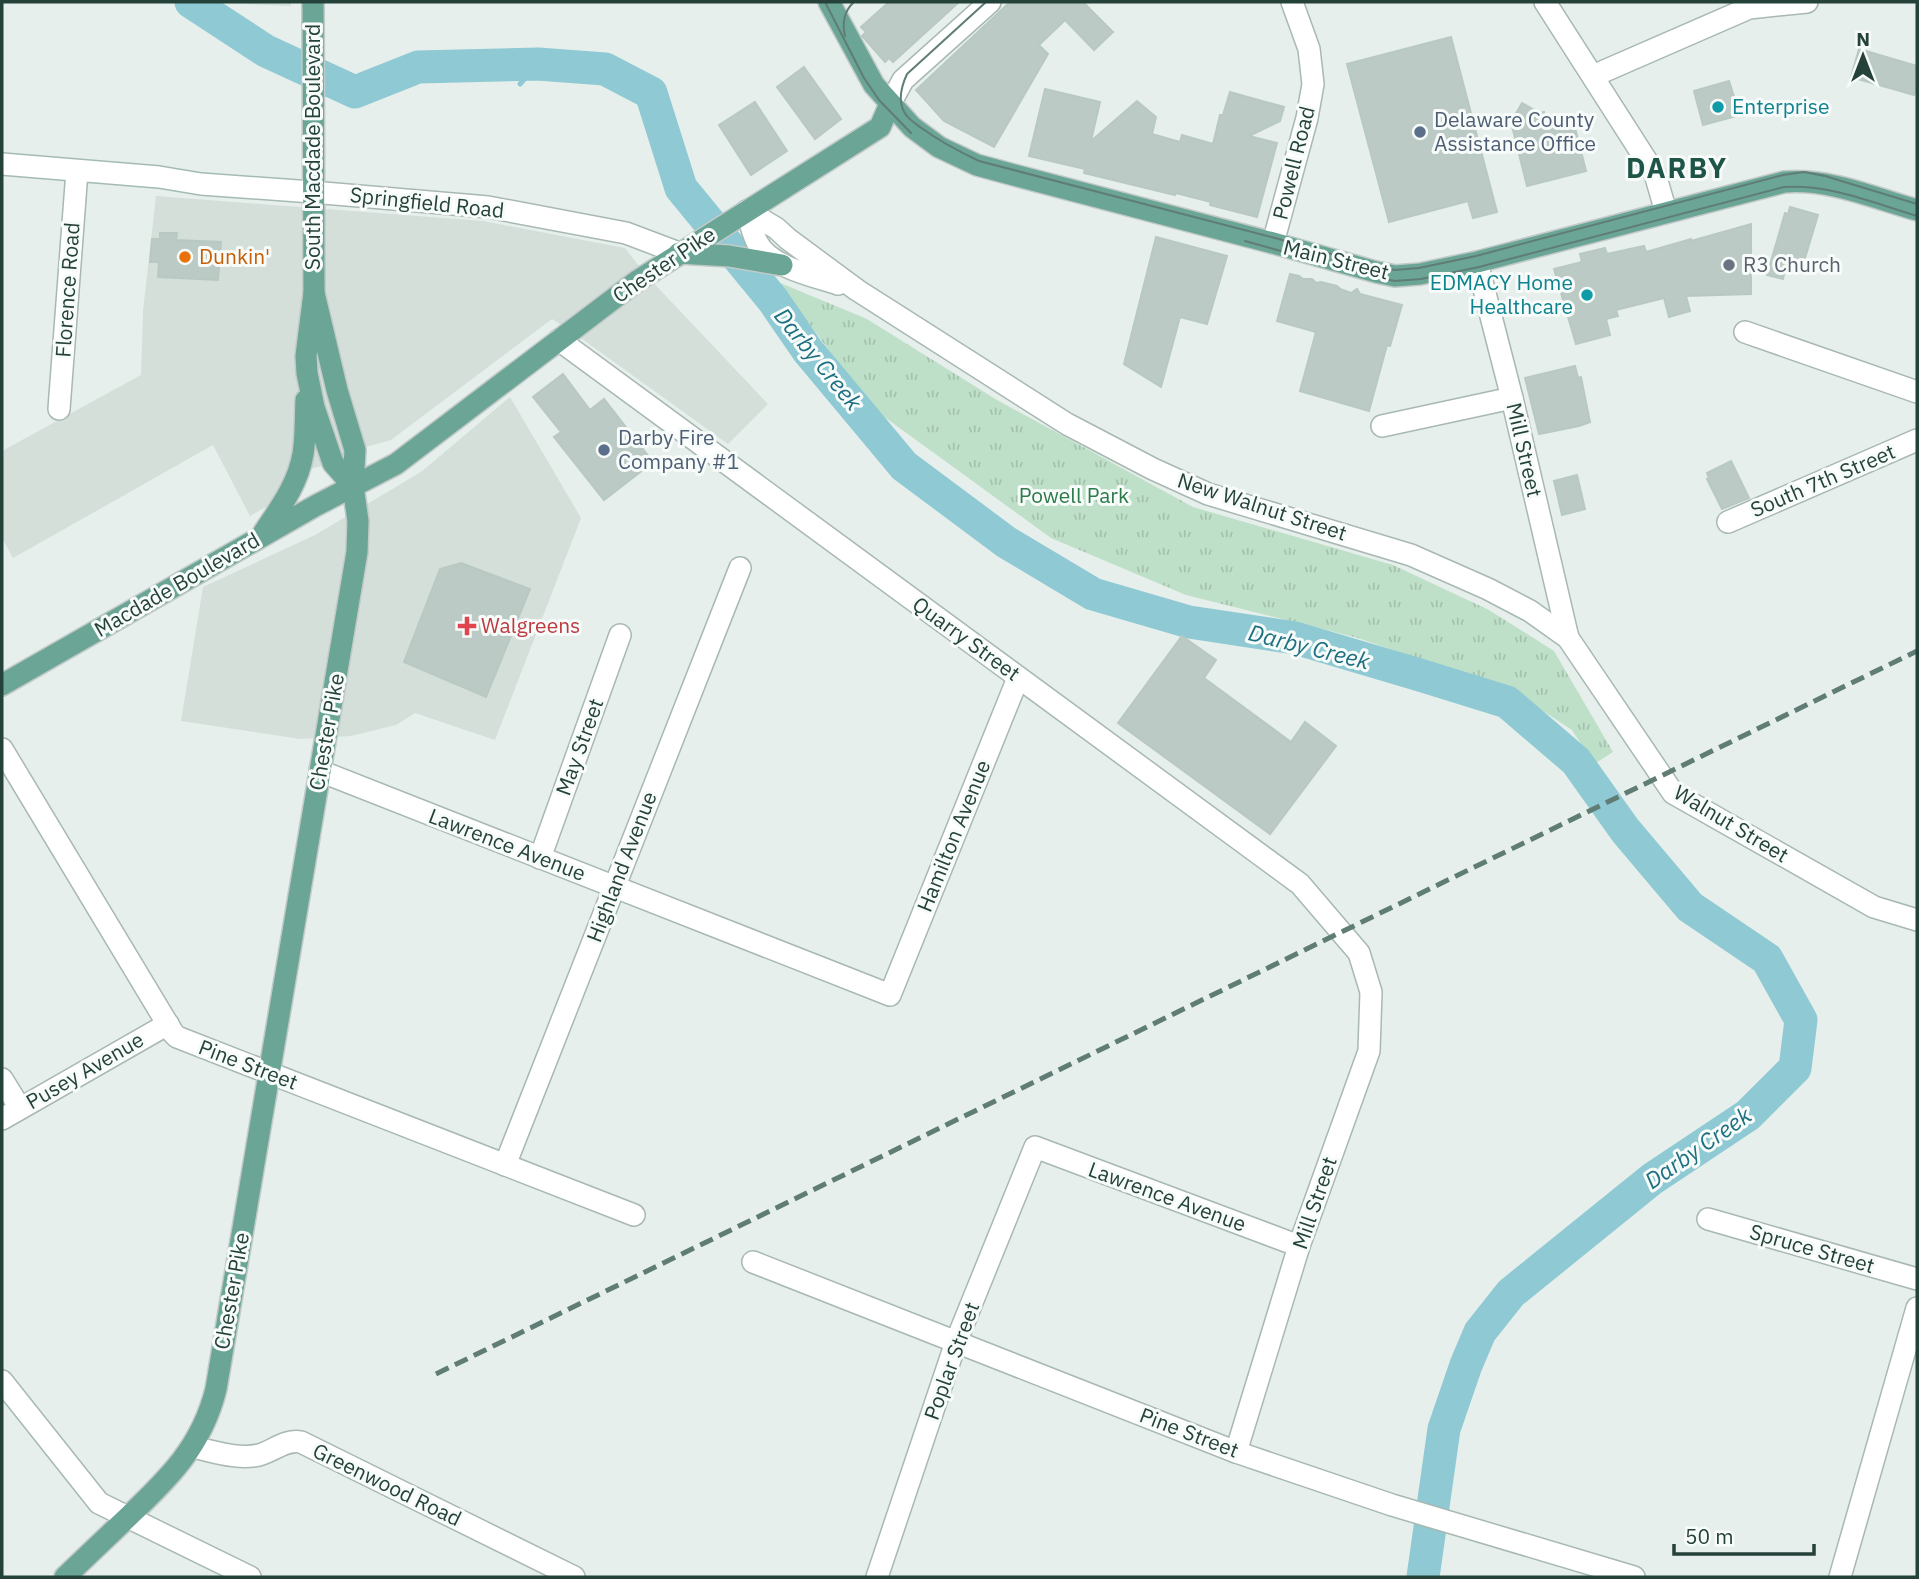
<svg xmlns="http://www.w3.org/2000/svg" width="1919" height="1579" font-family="'IBM Plex Sans',sans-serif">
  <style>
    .built { fill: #d4dfda }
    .park { fill: url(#park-tufts) }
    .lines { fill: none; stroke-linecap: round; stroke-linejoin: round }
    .stream { stroke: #8ec9d4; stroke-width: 5 }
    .river { stroke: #8ec9d4; stroke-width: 33 }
    .building { fill: #bbcac4; stroke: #b8c9c2; stroke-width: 2 }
    .minor-casing { stroke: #a8b8b2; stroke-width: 24 }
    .tertiary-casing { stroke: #a8b8b2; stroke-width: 24 }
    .secondary-casing { stroke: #a4bbb3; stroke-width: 24 }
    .primary-casing { stroke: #c2cac8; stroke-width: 24 }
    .minor { stroke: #fff; stroke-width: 21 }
    .tertiary { stroke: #fff; stroke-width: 21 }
    .secondary { stroke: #fff; stroke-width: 21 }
    .primary { stroke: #6aa596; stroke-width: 21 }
    .tram { stroke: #5f7d75; stroke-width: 2 }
    .rail { stroke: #5f7d75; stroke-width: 5; stroke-dasharray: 14 7; stroke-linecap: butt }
    .culture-dot { fill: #0f9aa8; stroke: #f7fbf9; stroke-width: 2.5 }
    .service-dot { fill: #5c6f8a; stroke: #f7fbf9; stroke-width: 2.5 }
    .food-dot { fill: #e8710a; stroke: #f7fbf9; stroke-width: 2.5 }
    .worship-dot { fill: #6b7280; stroke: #f7fbf9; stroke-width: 2.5 }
    .health-dot { fill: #e0444e; stroke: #f7fbf9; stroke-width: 2.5 }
    .labels { text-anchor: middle; stroke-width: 6; stroke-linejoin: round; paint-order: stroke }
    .culture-label { font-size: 21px; fill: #0d838f; stroke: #f7fbf9; text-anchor: start }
    .service-label { font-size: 21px; fill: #4e5e75; stroke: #f7fbf9; text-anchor: start }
    .street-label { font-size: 21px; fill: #24423a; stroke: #f7fbf9 }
    .food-label { font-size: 21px; fill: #c56008; stroke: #f7fbf9; text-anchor: start }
    .worship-label { font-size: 21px; fill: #5b616d; stroke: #f7fbf9; text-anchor: start }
    .park-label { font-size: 21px; fill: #2d7a4b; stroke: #f7fbf9 }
    .health-label { font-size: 21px; fill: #be3a42; stroke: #f7fbf9; text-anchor: start }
    .water-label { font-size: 23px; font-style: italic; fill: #1c6f80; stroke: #f7fbf9 }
    .district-label { font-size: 28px; font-weight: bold; letter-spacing: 2px; fill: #1f5548; stroke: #f7fbf9 }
  </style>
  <defs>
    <pattern id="park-tufts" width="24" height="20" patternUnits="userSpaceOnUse" patternTransform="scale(1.75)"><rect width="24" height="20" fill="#bfe0c8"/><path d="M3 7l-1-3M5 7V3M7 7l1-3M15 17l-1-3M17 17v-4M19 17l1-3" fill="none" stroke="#a4c1ad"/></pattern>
  </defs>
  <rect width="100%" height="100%" fill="#e6efeb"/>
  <g class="built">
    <polygon points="216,2 291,2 291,6 219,3"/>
    <polygon points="156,196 483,221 625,248 646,275 768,404 728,444 571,331 552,319 391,440 355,450 333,463 299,472 280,488 266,507 250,516 213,445 13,558 2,538 2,451 141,375 143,311"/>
    <polygon points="510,397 581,518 495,740 415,713 396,725 351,736 300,739 181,721 203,587 315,535 421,472"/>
  </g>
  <polygon class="park" points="778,282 867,319 997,400 1193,507 1393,565 1489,610 1554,651 1613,752 1594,764 1572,730 1514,692 1358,638 1186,595 1051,538 872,408"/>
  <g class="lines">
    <polyline class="stream" points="520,84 538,64"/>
    <polyline class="river" points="191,2 266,51 355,92 418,67 538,64 605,69 651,93 681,188 773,300 808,351 904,466 1006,542 1093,594 1189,622 1295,638 1423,676 1507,702 1576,761 1625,830 1690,907 1767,959 1801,1020 1795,1068 1748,1115 1652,1179 1511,1293 1480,1332 1466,1365 1444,1429 1423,1577"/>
  </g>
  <g class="building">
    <polygon points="889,2 959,2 893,62 889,58 885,62 864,38 862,36 866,32 861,27"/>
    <polygon points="1010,2 1083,2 1113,32 1094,50 1065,20 1039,45 1048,54 994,147 944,121 916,90"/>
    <polygon points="1451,37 1497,212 1473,218 1468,201 1389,222 1347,64"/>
    <polygon points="1859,49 1917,66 1917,85 1914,95 1851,77"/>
    <polygon points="804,67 841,119 815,139 777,87"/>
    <polygon points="1729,81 1740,115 1703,125 1694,91"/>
    <polygon points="1045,89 1100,102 1091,141 1137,101 1156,117 1152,134 1180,142 1182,135 1213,144 1220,115 1223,115 1230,92 1284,107 1280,121 1249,136 1277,143 1257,217 1210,205 1211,202 1176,193 1175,195 1084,173 1085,169 1029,156"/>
    <polygon points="755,102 787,151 751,175 719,125"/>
    <polygon points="1522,103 1540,113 1544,112 1548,127 1573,120 1586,171 1527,186 1511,122"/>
    <polygon points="1790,207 1818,215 1805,258 1801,257 1797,270 1786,266 1783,279 1767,275 1785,213 1788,214"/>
    <polygon points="1751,224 1751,294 1686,296 1690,311 1669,317 1664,298 1616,310 1618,316 1606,319 1610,335 1576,344 1554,269 1582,262 1580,254 1605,248 1607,254 1644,246 1646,252 1691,239 1691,241"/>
    <polygon points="160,233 177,233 176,240 221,242 218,280 158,277 159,262 150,262 152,239 160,239"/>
    <polygon points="1156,237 1227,256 1207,324 1180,317 1161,387 1124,364"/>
    <polygon points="1290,274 1299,276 1303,279 1312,279 1316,283 1321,282 1337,286 1340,289 1351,293 1357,289 1360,294 1402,305 1390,346 1387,345 1369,411 1300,391 1316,332 1277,321"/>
    <polygon points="1575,366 1578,378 1581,377 1590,422 1579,426 1539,434 1525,378"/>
    <polygon points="563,374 590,410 604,399 653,462 604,500 554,437 561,432 533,397"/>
    <polygon points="1731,461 1749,498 1722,509 1707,479 1709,478 1707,473"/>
    <polygon points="1577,475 1585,509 1562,515 1554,481"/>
    <polygon points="461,563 530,589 486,697 404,662 440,569"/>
    <polygon points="1182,636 1216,660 1204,678 1291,742 1305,722 1336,746 1270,834 1118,723"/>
  </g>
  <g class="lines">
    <g class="minor-casing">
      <g id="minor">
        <polyline points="1545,2 1655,174 1666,212"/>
        <polyline points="1593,76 1749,8 1807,2"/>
        <polyline points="890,104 903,80 990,2"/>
        <polyline points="747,211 776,228 788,239 857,290 1067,424 1153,469 1208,494 1411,555 1488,589 1530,611 1568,638 1673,793 1874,907 1917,920"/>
        <path d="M747 211C750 221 752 233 757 242 769 267 814 276 838 284"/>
        <polyline points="1273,243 1307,118 1313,84 1309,49 1292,2"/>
        <polyline points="1477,262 1512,398 1568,638"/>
        <polyline points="1745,332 1917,392"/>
        <polyline points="559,340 1300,884 1359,953 1371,992 1369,1051 1299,1246 1236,1452"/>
        <polyline points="59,409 77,171"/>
        <polyline points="1382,426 1512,398"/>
        <polyline points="1728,522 1917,440"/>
        <polyline points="2,749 173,1033 177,1037 634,1215"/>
        <polyline points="320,771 890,995 1018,678"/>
        <polyline points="540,858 620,635"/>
        <polyline points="2,1079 20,1108"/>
        <polyline points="2,1119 168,1024"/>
        <polyline points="505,1165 740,568"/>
        <polyline points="1708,1219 1917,1279"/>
        <polyline points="753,1262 1236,1452 1392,1505 1634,1577"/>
        <polyline points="2,1381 99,1503 250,1577"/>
        <path d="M192 1447C213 1451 237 1460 259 1455 273 1451 286 1439 301 1442L574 1577"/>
        <polyline points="877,1577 956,1342 1035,1147 1299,1246"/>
        <polyline points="1840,1577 1917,1308"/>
      </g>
    </g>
    <g class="tertiary-casing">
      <polyline id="tertiary" points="312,192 488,207 626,233 679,253"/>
    </g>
    <g class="secondary-casing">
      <polyline id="secondary" points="2,164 159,177 201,184 312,192"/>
    </g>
    <g class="primary-casing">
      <g id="primary">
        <polyline points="313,2 314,293 306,356 307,373 314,407 333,463 353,486"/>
        <path d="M829 2 874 85 912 127 939 147 977 165 1014 175 1273 243 1376 272 1395 276 1420 274 1477 262 1784 182C1829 178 1874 198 1917 210"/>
        <polyline points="679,253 729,256 782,265"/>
        <path d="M264 532C280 508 298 484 303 454 306 436 305 418 306 400"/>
        <polyline points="2,685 315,506 396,464 637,281 880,127 890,104"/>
        <path d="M65 1577C86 1557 107 1537 128 1517 169 1478 202 1446 216 1389L357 552 358 521 353 486 355 450 337 390 314 293"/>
      </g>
    </g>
    <use href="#minor" class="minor"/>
    <use href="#tertiary" class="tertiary"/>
    <use href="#secondary" class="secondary"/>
    <use href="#primary" class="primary"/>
    <g class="tram">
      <polyline points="825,2 864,78 879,100 911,133"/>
      <path d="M986 2 907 74C901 87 897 104 907 116 910 120 916 124 920 127 939 141 958 151 979 161L1275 238 1377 267 1395 270 1419 268 1476 256 1783 175 1804 172 1825 176 1917 204"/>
      <path d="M845 36C842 23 844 11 854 2"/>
      <path d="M1245 241 1374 277 1395 281 1421 279 1479 267 1784 187C1830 184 1874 203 1917 216"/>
    </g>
    <polyline class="rail" points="436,1374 1917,651"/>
  </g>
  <g class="culture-dot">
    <circle cx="1718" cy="107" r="7"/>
    <circle cx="1587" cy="295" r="7"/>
  </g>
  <g class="service-dot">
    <circle cx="1420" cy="132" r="7"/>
    <circle cx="604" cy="450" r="7"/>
  </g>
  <circle class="food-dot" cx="185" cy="257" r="7"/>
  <circle class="worship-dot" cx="1729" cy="265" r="7"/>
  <path class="health-dot" d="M463.5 615.5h7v7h7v7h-7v7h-7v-7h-7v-7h7z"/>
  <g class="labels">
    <g class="culture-label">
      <text x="1732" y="114">Enterprise</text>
      <text x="1573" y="290" text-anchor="end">EDMACY Home<tspan x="1573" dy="24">Healthcare</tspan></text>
    </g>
    <g class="service-label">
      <text x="1434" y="127">Delaware County<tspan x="1434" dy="24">Assistance Office</tspan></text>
      <text x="618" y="445">Darby Fire<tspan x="618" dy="24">Company #1</tspan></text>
    </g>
    <g class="street-label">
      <text transform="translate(313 147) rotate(-90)" y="7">South Macdade Boulevard</text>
      <text transform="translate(1294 163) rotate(-76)" y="7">Powell Road</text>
      <text transform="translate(427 203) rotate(6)" y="7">Springfield Road</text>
      <text transform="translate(1336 260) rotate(14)" y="7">Main Street</text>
      <text transform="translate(664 265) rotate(-34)" y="7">Chester Pike</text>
      <text transform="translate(68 290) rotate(-86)" y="7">Florence Road</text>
      <text transform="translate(1524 450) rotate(77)" y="7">Mill Street</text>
      <text transform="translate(1823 481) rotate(-23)" y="7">South 7th Street</text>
      <text transform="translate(1262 507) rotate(18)" y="7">New Walnut Street</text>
      <text transform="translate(177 585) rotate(-30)" y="7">Macdade Boulevard</text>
      <text transform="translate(966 639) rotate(36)" y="7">Quarry Street</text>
      <text transform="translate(327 732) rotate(-80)" y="7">Chester Pike</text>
      <text transform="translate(580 747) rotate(-70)" y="7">May Street</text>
      <text transform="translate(1731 824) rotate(31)" y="7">Walnut Street</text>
      <text transform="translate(954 836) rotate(-68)" y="7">Hamilton Avenue</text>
      <text transform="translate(507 845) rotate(21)" y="7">Lawrence Avenue</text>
      <text transform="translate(622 867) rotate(-69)" y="7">Highland Avenue</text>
      <text transform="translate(248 1065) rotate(21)" y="7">Pine Street</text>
      <text transform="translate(85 1071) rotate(-30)" y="7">Pusey Avenue</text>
      <text transform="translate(1167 1197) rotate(20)" y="7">Lawrence Avenue</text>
      <text transform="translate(1315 1203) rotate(-71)" y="7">Mill Street</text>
      <text transform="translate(1812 1249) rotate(16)" y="7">Spruce Street</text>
      <text transform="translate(232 1291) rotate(-80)" y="7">Chester Pike</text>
      <text transform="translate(952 1361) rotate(-70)" y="7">Poplar Street</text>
      <text transform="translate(1189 1433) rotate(21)" y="7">Pine Street</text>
      <text transform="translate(387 1485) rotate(26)" y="7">Greenwood Road</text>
    </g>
    <g class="food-label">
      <text x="199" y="264">Dunkin'</text>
    </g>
    <g class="worship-label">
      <text x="1743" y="272">R3 Church</text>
    </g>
    <g class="park-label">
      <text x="1074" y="503">Powell Park</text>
    </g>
    <g class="health-label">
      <text x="481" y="633">Walgreens</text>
    </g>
    <g class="water-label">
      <text transform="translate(818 359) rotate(51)" y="8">Darby Creek</text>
      <text transform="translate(1309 647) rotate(14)" y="8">Darby Creek</text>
      <text transform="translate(1698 1148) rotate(-35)" y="8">Darby Creek</text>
    </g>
    <g class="district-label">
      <text x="1677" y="178">DARBY</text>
    </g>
  </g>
  <rect width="1919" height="1579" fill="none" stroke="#24423a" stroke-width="7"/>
  <g transform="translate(1863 56)" stroke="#f7fbf9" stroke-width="5" paint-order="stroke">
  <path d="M0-5L12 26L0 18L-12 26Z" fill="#24423a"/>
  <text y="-10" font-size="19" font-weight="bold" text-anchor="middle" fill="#24423a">N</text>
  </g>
  <path d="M1674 1544v10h140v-10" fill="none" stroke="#24423a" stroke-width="3.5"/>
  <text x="1685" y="1544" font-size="21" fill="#24423a" stroke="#f7fbf9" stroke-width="5" paint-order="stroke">50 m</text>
</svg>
